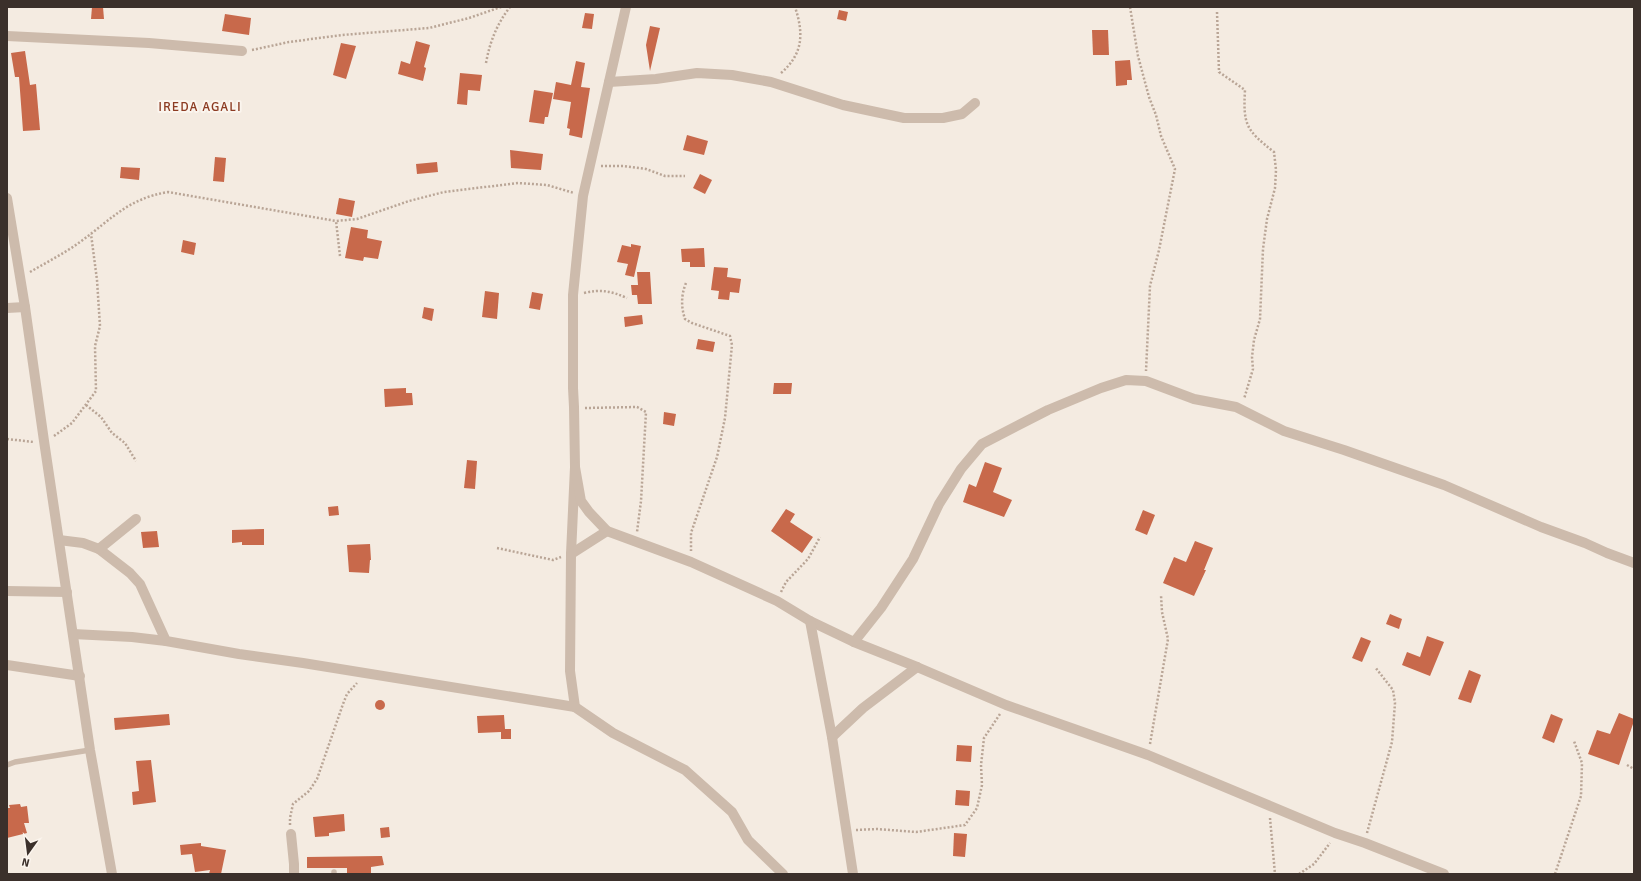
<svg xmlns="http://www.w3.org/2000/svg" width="1641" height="881" font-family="Signika,sans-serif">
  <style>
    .building { fill: #c8694b }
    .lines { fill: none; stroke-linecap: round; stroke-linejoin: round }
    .path { stroke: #b9a596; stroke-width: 2.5; stroke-dasharray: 2 2; stroke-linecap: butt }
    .service { stroke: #cdbbac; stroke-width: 5.5 }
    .minor { stroke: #cdbbac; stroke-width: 10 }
    .tertiary { stroke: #cdbbac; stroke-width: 10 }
    .labels { text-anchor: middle; stroke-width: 4; stroke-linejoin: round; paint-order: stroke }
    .quarter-label { font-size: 13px; letter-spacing: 1px; fill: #8c3b22; stroke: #fbf5ee }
  </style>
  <rect width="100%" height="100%" fill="#f4ebe1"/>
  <g class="building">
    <polygon points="92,7 103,7 104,19 91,19"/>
    <polygon points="839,10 848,12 846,21 837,19"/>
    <polygon points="585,13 594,14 592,29 582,28"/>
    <polygon points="225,14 251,18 249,35 222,31"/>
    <polygon points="650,26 660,28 650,71 646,45"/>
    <polygon points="1092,30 1108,30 1109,55 1093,55"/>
    <polygon points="416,41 430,45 424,67 426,68 423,81 398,74 401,61 410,64"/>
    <polygon points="341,43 356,46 346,79 333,75"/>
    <polygon points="25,51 30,85 36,84 40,130 23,131 19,77 15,77 11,53"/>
    <polygon points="1130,60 1132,80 1127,80 1127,85 1116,86 1115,61"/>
    <polygon points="576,61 585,63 581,87 590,88 582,138 569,135 570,129 567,128 571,102 553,99 556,82 571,85"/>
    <polygon points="460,73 482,75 480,91 468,90 467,105 457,104"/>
    <polygon points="534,90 553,93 548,117 545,117 544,124 529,122"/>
    <polygon points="687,135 708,141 704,155 683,150"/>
    <polygon points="510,150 543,154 541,170 511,168"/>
    <polygon points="215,157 226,158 224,182 213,181"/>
    <polygon points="437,162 438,172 417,174 416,164"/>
    <polygon points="121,167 140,168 139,180 120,178"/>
    <polygon points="700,174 712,180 705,194 693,188"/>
    <polygon points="339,198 355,201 352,217 336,214"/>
    <polygon points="351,227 368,230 367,238 382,241 378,259 364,257 363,261 345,258"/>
    <polygon points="183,240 196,243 194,255 181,252"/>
    <polygon points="631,244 641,246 634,277 625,275 628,264 617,262 622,245 631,247"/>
    <polygon points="704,248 705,267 690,267 690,262 682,262 681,249"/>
    <polygon points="714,267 728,268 727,277 741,279 739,293 730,292 729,300 718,299 719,291 711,290"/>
    <polygon points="637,272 650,272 652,304 638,304 637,295 632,295 631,285 638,285"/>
    <polygon points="485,291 499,293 497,319 482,317"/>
    <polygon points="532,292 543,294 540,310 529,308"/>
    <polygon points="424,307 434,309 432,321 422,318"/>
    <polygon points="642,315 643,324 625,327 624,317"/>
    <polygon points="698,339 715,342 713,352 696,349"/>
    <polygon points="774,383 792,383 791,394 773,394"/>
    <polygon points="406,388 406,393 412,393 413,405 385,407 384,389"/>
    <polygon points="664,412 676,414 674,426 663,424"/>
    <polygon points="467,460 477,461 475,489 464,488"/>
    <polygon points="985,462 1002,468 993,492 1012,500 1004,517 963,502 969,484 976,487"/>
    <polygon points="338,506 339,515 329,516 328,507"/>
    <polygon points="786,509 795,514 790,522 813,537 802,553 771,531"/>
    <polygon points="1143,510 1155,515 1147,535 1135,530"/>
    <polygon points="264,529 264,545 242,545 242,542 232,543 232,530"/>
    <polygon points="157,531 159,547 143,548 141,532"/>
    <polygon points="1195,541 1213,548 1204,570 1206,570 1194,596 1163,583 1174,557 1186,562"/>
    <polygon points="370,544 371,560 370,560 369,573 349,572 347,545"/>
    <polygon points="1390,614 1402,619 1399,629 1386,624"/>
    <polygon points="1427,636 1444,642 1430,676 1402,665 1407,652 1420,657"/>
    <polygon points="1361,637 1371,641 1362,662 1352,658"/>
    <polygon points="1469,670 1481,675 1471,703 1458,699"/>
    <circle cx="380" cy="705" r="5"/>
    <polygon points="1619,713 1634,719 1634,721 1619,765 1588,754 1597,730 1610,734"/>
    <polygon points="169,714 170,725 115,730 114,718"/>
    <polygon points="1551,714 1563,719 1554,743 1542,738"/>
    <polygon points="504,715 505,729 511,729 511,739 501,739 501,732 478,733 477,716"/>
    <polygon points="957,745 972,746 971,762 956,761"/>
    <polygon points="151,760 156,802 133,805 132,792 139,791 136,761"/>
    <polygon points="956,790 970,791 969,806 955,805"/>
    <polygon points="20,804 21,807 27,806 29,823 24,823 27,833 7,838 7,808 10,808 9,805"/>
    <polygon points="344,814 345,831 329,833 329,836 315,837 313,817"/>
    <polygon points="389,827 390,837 381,838 380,828"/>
    <polygon points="954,833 967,834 965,857 953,856"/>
    <polygon points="201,843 201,846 226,850 221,874 209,874 210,870 195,872 192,854 181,855 180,845"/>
    <polygon points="382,856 384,865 371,867 371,874 347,874 347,868 307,868 307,857"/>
  </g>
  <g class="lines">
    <g class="path">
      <polyline points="1130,7 1138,56 1149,97 1156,115 1161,136 1175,169 1159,250 1150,286 1146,371"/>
      <path d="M1217 12 1219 72 1245 90C1243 125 1246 130 1274 152L1276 170 1275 188 1267 219 1263 249 1260 319 1254 340 1252 357 1253 369 1244 399"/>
      <polyline points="252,50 289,42 342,35 429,28 469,18 501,7"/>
      <path d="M486 63C490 41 497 24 510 7"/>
      <path d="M781 73C803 54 804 34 795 7"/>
      <polyline points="601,166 623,166 646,169 665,176 685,176"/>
      <polyline points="340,256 336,221 357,219 409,201 444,192 518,183 547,185 574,193"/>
      <path d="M30 272C47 262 65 253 80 242 112 219 127 199 168 192L336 221"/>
      <path d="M686 283C681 295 681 307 685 319L692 323 730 336 732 345 725 418 717 457 691 533V551"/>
      <path d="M584 293C601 289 611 291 627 298"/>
      <polyline points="86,405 101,417 112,433 125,443 136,461"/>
      <polyline points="585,408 637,407 646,412 641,501 637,532"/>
      <polyline points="54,436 72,423 96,391 95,346 100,326 97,280 91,234"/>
      <polyline points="7,439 34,442"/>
      <polyline points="497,548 553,560 561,557"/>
      <polyline points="781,592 786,582 808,559 820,537"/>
      <polyline points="1150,744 1168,639 1162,612 1161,595"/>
      <polyline points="1627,765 1634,769"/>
      <polyline points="1270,818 1275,874"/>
      <polyline points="290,825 290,818 293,804 309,791 317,779 343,704 347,694 357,683"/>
      <polyline points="856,830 877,829 916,832 965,825 977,808 982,785 981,765 984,738 1000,714"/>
      <polyline points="1367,833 1392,742 1395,703 1393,690 1375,667"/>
      <polyline points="1299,874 1314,864 1330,843"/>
      <polyline points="1555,874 1581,796 1582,763 1574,741"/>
    </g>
    <g class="service">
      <polyline points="7,765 15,762 90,750"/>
      <polyline points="334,872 334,874"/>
    </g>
    <g class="minor">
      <polyline points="626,7 583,196 573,295 573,388 574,407 575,467 571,554 570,671 575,707 613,733 685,770 732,812 748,840 783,874"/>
      <polyline points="7,36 149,43 242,51"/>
      <polyline points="609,82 656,79 697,73 732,75 771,82 843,105 904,118 943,118 962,114 975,103"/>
      <polyline points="7,308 25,307"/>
      <polyline points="575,467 581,501 589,512 607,531 691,562 777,601 810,621 854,642 917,667 1006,705 1148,755 1335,833 1365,843 1444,874"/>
      <polyline points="59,540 83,543 99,549 130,573 140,584 166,641 239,654 303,663 575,707"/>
      <polyline points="99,549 136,519"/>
      <polyline points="571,554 607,531"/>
      <polyline points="7,591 67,592"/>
      <polyline points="810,621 832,737 853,874"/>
      <polyline points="73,634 132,637 166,641"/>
      <polyline points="854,642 881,608 913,559 939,504 961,469 982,444 1048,410 1101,388 1126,380 1146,381 1194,399 1236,407 1284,431 1344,450 1444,485 1541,527 1585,543 1607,553 1634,563"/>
      <polyline points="7,665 80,676"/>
      <polyline points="832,737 863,708 917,667"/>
      <polyline points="291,834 294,864 294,874"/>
    </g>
    <polyline class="tertiary" points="7,198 25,307 44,441 90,750 112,874"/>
  </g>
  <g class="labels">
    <g class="quarter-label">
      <text x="200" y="111">IREDA AGALI</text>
    </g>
  </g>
  <rect width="1641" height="881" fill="none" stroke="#3b302b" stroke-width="16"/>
  <g transform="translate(28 853) rotate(194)" stroke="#fbf5ee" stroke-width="3" paint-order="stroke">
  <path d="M0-3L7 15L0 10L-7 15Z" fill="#3b302b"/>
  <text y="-6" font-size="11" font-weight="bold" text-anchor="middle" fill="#3b302b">N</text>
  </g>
</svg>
